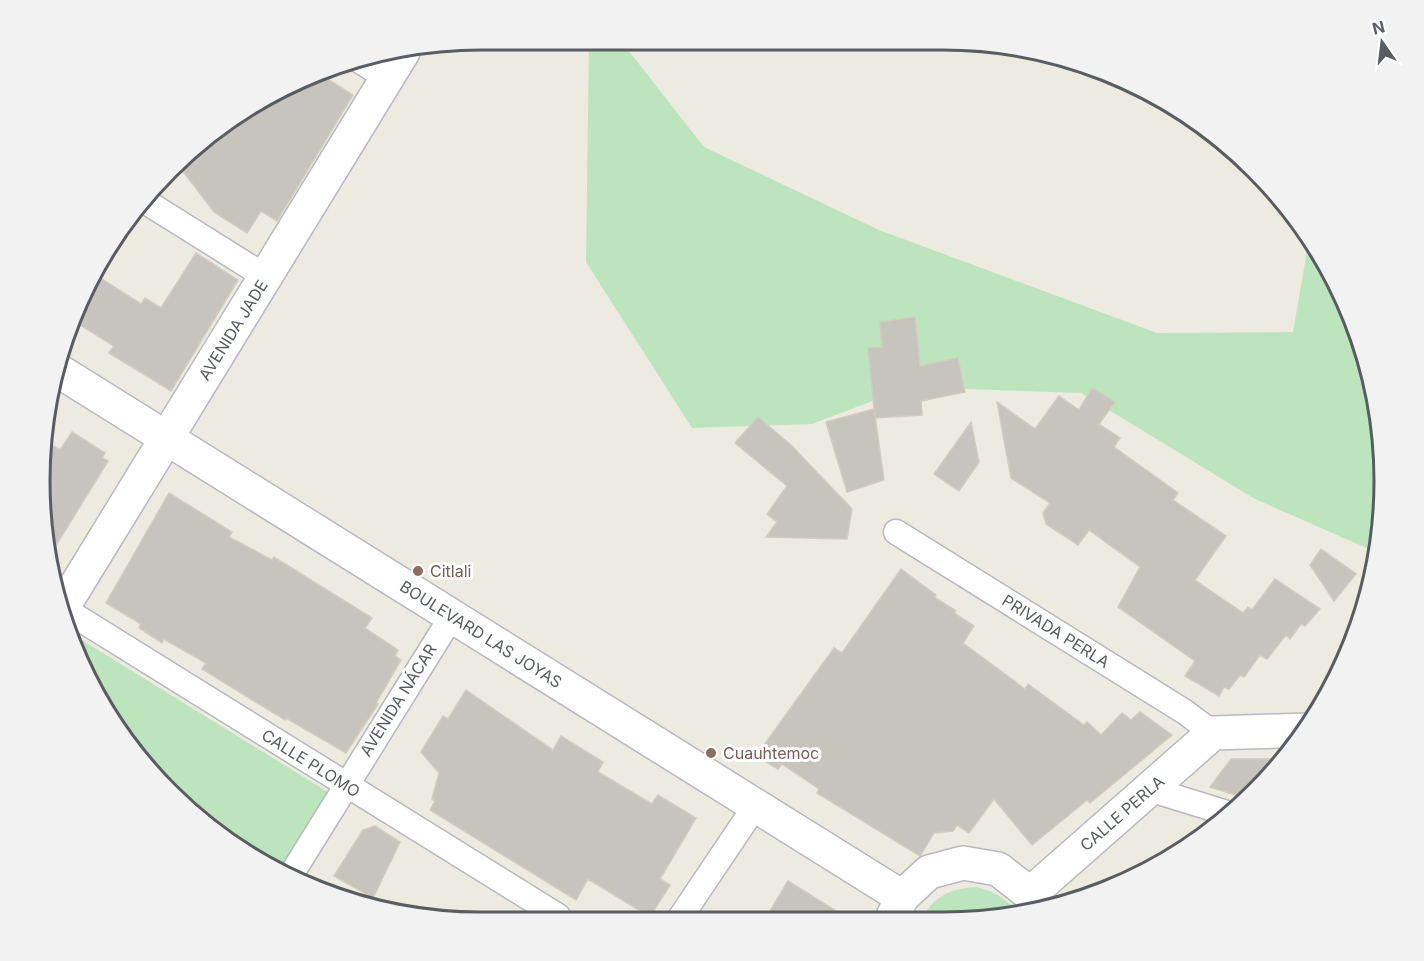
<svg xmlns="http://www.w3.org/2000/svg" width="1424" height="961" font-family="Inter,sans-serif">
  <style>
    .green { fill: #bce5bd }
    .building { fill: #c7c4be; stroke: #d1ccbf; stroke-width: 1.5 }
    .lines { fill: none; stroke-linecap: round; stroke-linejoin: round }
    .street-casing { stroke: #b6b9be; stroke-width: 27 }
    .secondary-casing { stroke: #b6bac0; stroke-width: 36 }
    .street { stroke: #fff; stroke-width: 24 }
    .secondary { stroke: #fff; stroke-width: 33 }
    .education-dot { fill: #8d6e63; stroke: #fff; stroke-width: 2 }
    .labels { text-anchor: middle; stroke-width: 6; stroke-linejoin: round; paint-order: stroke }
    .street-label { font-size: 16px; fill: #595d62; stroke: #fff }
    .education-label { font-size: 16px; fill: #785e54; stroke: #fff; text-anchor: start }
    .rim { fill: none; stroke: #595d62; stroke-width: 3 }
  </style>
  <rect width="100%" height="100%" fill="#edeae0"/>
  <g class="green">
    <polygon points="589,41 621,41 704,147 879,230 1157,333 1293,332 1310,234 1351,311 1376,394 1385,480 1378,553 1255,499 1081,393 909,387 812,424 692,428 586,262"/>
    <polygon points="77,637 328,792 279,872 169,793 98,701 75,640"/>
    <path d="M977 887C995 892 1007 898 1018 915L920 922C932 897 950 888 977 887Z"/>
  </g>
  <g class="building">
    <polygon points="318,73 353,95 277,221 261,211 247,233 214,212 179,166 235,114"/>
    <polygon points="196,253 238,280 171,391 109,353 114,346 77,323 83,314 74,309 94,274 141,304 145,298 161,308"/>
    <polygon points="915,317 920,366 958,358 965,392 921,401 922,415 875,418 868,348 882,347 880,322"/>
    <polygon points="1092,388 1115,402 1099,424 1120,438 1114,447 1178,493 1173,500 1226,536 1195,580 1243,613 1248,607 1252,610 1275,579 1320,609 1305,626 1301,624 1290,639 1286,635 1267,659 1260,655 1244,677 1240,675 1229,689 1224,687 1219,696 1185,676 1195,661 1118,607 1140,567 1089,530 1078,545 1046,524 1043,513 1050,503 1011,478 997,402 1035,429 1059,396 1079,410"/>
    <polygon points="874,409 884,480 847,492 826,422"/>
    <polygon points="758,417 790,444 852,509 847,539 766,537 777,522 767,514 787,486 735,443"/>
    <polygon points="971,422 979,462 959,491 934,474"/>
    <polygon points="72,432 105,453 102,458 108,461 47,560 41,464 52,445 60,450"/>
    <polygon points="169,493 232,532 229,537 272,560 274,557 372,618 365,628 398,650 395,656 401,660 376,703 378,704 346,753 286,718 285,720 202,669 206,663 164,639 162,643 139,628 141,624 106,603"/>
    <polygon points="1321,549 1356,574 1334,601 1310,565"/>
    <polygon points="901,569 936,595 934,597 956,611 954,613 974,626 963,643 1025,689 1028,684 1084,725 1087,722 1101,735 1122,713 1131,720 1140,712 1172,735 1090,803 1087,800 1032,845 994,799 969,833 957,825 953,831 934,833 920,856 817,793 819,789 782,764 778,769 756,756 834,648 842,653"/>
    <polygon points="466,690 553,750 561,736 603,762 598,772 652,804 658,795 696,818 660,879 670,885 650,917 588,879 576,900 430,810 435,801 432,799 439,773 421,752 443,716 448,719"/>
    <polygon points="1231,759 1284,759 1248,799 1210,787"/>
    <polygon points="375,826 400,842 373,898 334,876 363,830"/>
    <polygon points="788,881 852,921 765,919"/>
  </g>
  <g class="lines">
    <g class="street-casing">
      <g id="street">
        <polyline points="357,59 387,78"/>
        <polyline points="143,200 266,277"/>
        <polyline points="896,532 1185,712 1213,733"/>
        <polyline points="64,609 558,916"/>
        <polyline points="1149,789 1230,814"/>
        <polyline points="289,878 452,616"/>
        <polyline points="680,918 756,805"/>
      </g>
    </g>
    <g class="secondary-casing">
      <g id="secondary">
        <polyline points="59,371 902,897"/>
        <polyline points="63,607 403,52"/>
        <polyline points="1030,894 1213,733 1307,730"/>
        <polyline points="891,921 902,897 929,872 963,863 998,869 1030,894 1039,911"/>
      </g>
    </g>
    <use href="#street" class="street"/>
    <use href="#secondary" class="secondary"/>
  </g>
  <g class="education-dot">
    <circle cx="418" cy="571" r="6"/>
    <circle cx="711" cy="753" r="6"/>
  </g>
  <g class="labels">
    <g class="street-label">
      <text transform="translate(233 330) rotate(-58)" y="6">AVENIDA JADE</text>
      <text transform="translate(1056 631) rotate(32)" y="6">PRIVADA PERLA</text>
      <text transform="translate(481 634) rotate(32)" y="6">BOULEVARD LAS JOYAS</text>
      <text transform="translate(398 700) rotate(-58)" y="6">AVENIDA NÁCAR</text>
      <text transform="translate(311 763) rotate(32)" y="6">CALLE PLOMO</text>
      <text transform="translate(1122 813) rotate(-41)" y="6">CALLE PERLA</text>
    </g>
    <g class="education-label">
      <text x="430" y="577">Citlali</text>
      <text x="723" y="759">Cuauhtemoc</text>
    </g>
  </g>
  <path d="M0 0H1424V961H0ZM481 50H943A431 431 0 0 1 1374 481V481A431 431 0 0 1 943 912H481A431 431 0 0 1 50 481V481A431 431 0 0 1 481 50Z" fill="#f2f2f2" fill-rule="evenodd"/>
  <path class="rim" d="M481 50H943A431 431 0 0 1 1374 481V481A431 431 0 0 1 943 912H481A431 431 0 0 1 50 481V481A431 431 0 0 1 481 50Z"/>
  <g transform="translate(1382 42) rotate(346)" stroke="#ffffff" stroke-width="4.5" paint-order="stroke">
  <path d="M0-4.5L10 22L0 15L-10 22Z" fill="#595d62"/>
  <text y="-9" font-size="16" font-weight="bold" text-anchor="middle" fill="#595d62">N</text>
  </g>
</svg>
